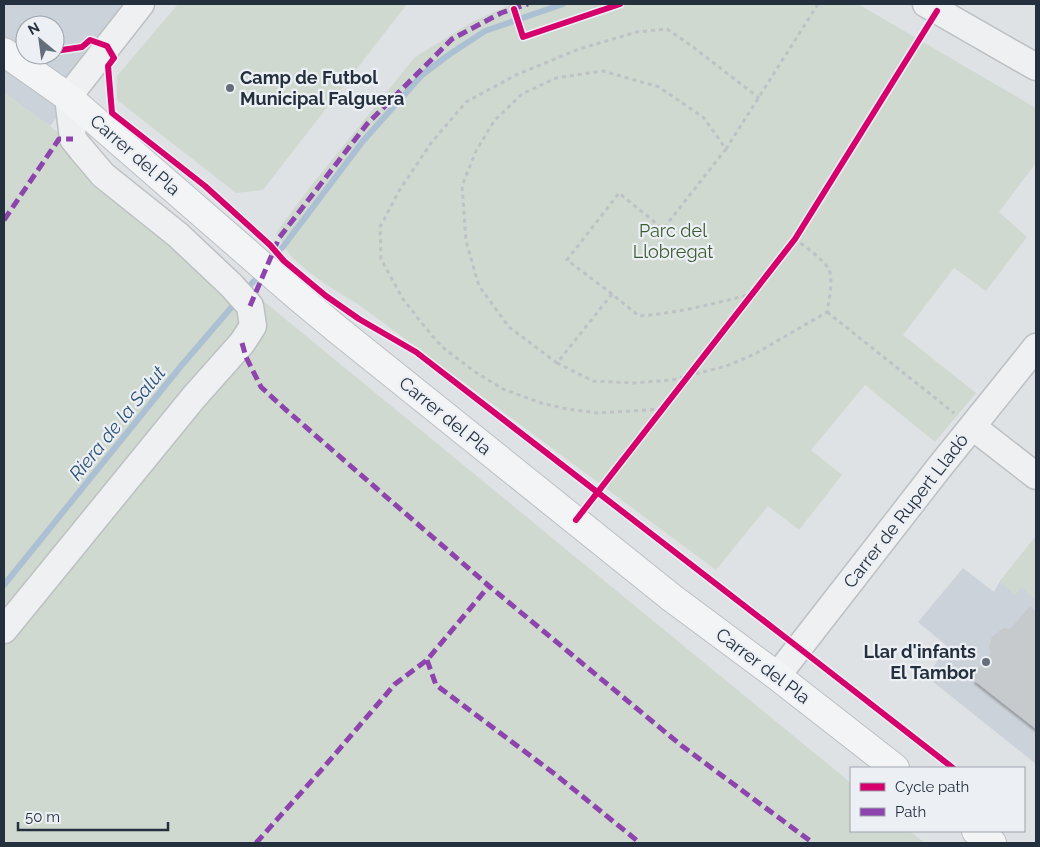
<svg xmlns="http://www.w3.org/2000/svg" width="1040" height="847" font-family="Raleway,sans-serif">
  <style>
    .built { fill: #ccd2d9; fill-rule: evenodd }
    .green { fill: #d0d9cf }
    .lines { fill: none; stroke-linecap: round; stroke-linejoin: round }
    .stream { stroke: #abc0d2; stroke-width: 6 }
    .building { fill: #c7cacd; filter: url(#shadow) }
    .minor-casing { stroke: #bdc0c3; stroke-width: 29 }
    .major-casing { stroke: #bbbfc3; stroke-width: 30 }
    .path { stroke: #bec1c5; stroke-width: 3; stroke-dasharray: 4 4; stroke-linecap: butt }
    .minor { stroke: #eef0f2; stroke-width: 26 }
    .major { stroke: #f3f4f5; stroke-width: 28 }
    .quiet { stroke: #8e44ad; stroke-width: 5; stroke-dasharray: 10 5; stroke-linecap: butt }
    .cycleway-casing { stroke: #ecf0f5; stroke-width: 9 }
    .cycleway { stroke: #d6006c; stroke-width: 6 }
    .poi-dot { fill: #666e79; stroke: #ecf0f5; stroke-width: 2 }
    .labels { text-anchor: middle; stroke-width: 4.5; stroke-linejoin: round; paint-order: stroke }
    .poi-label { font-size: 18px; font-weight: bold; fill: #25303f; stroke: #ecf0f5; text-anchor: start }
    .street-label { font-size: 18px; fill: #25303f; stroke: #ecf0f5 }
    .park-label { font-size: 18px; fill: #3c5b32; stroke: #ecf0f5 }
    .water-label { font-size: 19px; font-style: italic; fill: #2d5275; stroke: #ecf0f5 }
  </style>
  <defs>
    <filter id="shadow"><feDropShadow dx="3" dy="5.5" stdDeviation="1" flood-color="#0004"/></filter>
  </defs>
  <rect width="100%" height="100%" fill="#dfe2e5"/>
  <g class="built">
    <path d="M4 4H144L50 126 4 93ZM25 25H55V55H25Z"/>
    <polygon points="1036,536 1036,764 927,677 947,646 918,622 963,568 994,592 1000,581"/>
  </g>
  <g class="green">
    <polygon points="178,4 407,4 263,190 236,193 117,100 117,76"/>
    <path d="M512 4H858L1036 108V163L999 212 1027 237 986 291 954 268 903 335 976 393 935 442 865 385 811 450 842 475 799 530 768 506 716 570 358 304C335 291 310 275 291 256 285 249 281 240 276 233L310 187 415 57 474 21Z"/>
    <polygon points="4,93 50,126 851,783 851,831 910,831 925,843 4,843"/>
    <polygon points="1036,536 1036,600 1021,587 1015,595 1000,581"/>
  </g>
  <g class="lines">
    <g class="stream">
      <polyline points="282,248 363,141 422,75 447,56 485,31 563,4"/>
      <polyline points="245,291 254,281"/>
      <polyline points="4,585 181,366 237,301"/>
    </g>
  </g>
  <polygon class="building" points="1030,606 1036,611 1036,729 971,678 991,653 989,647 992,637 1003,628 1010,629"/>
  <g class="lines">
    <g class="minor-casing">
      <g id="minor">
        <polyline points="926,4 1036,67"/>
        <polyline points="973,427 1036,476"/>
        <polyline points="4,630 194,397 242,343 253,326 250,306 231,285 178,235 103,175 81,149 73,139 68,97 141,4"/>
        <polyline points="777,676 938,469 1036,347"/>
      </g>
    </g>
    <g class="major-casing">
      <g id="major">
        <polyline points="4,52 68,97 297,296 338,330 672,598 777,676 895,768"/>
        <polyline points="976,831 992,843"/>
      </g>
    </g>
    <g class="path">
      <path d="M726 149 663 229 619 193 567 260 612 294 639 316C677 313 714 304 751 294"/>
      <path d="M612 294 557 363 593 381 633 383 672 380 726 366 753 355 827 312C829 301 834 277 828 268 822 258 804 246 795 239"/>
      <polyline points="827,312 954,413"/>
      <polyline points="557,363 509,327 479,286 466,241 462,186 476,151 494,121 522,94 556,78 603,71 659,87 704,118 726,149 818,4"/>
      <polyline points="662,409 597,413 567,409 541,403 503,389 475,372 441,346 420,321 403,299 381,259 380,227 399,191 431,143 466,102 516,75 579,49 637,32 667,29 693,47 759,98"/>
      <polyline points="589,503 795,239 925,30"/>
    </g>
    <use href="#minor" class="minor"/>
    <use href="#major" class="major"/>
    <g class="quiet">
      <polyline points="4,220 59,139 73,139"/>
      <polyline points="250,306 279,238 367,124 452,39 501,13 528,4"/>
      <polyline points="242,343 246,357 261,387 285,409 489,586 682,746 813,843"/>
      <polyline points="427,660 436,685 556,775 640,843"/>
      <polyline points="256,843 324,767 395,684 427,660 489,586"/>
    </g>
    <g class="cycleway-casing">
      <g id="cycleway">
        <polyline points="514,9 523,37 620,4"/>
        <polyline points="55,51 82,47 90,40 107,46 114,58 108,66 112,113 205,186 270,245 284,261 326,296 359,319 416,352 799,648 953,768"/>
        <polyline points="576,520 795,239 937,11"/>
      </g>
    </g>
    <use href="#cycleway" class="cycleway"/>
  </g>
  <g class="poi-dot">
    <circle cx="230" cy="88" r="5"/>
    <circle cx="986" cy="662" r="5"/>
  </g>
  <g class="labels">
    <g class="poi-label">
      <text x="240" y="84">Camp de Futbol<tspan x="240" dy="21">Municipal Falguera</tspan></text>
      <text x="976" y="658" text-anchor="end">Llar d'infants<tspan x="976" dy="21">El Tambor</tspan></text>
    </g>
    <g class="street-label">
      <text transform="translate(135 155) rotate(41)" y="6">Carrer del Pla</text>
      <text transform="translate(445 416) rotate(39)" y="6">Carrer del Pla</text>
      <text transform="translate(906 511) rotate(-52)" y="6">Carrer de Rupert Lladó</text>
      <text transform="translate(763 666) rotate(37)" y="6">Carrer del Pla</text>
    </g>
    <g class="park-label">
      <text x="673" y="237">Parc del<tspan x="673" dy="21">Llobregat</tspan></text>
    </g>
    <g class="water-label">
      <text transform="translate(117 423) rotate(-51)" y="7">Riera de la Salut</text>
    </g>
  </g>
  <rect width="1040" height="847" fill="none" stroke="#25303f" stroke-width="10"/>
  <rect x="850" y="767" width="175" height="65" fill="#ecf0f5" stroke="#9ca3ac"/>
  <rect x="860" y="783" width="25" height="8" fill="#d6006c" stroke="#9ca3ac"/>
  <text x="895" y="792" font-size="15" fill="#25303f">Cycle path</text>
  <rect x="860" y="808" width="25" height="8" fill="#8e44ad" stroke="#9ca3ac"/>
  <text x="895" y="817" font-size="15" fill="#25303f">Path</text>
  <g transform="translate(40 40) rotate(331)"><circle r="24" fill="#ecf0f5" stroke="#9ca3ac"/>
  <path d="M0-4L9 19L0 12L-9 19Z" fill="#666e79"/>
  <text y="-8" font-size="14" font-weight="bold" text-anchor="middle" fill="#25303f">N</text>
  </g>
  <path d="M18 822v8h150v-8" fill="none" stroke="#25303f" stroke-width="2.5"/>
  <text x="25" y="822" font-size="15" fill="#25303f" stroke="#ecf0f5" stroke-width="4" paint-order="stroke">50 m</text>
</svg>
